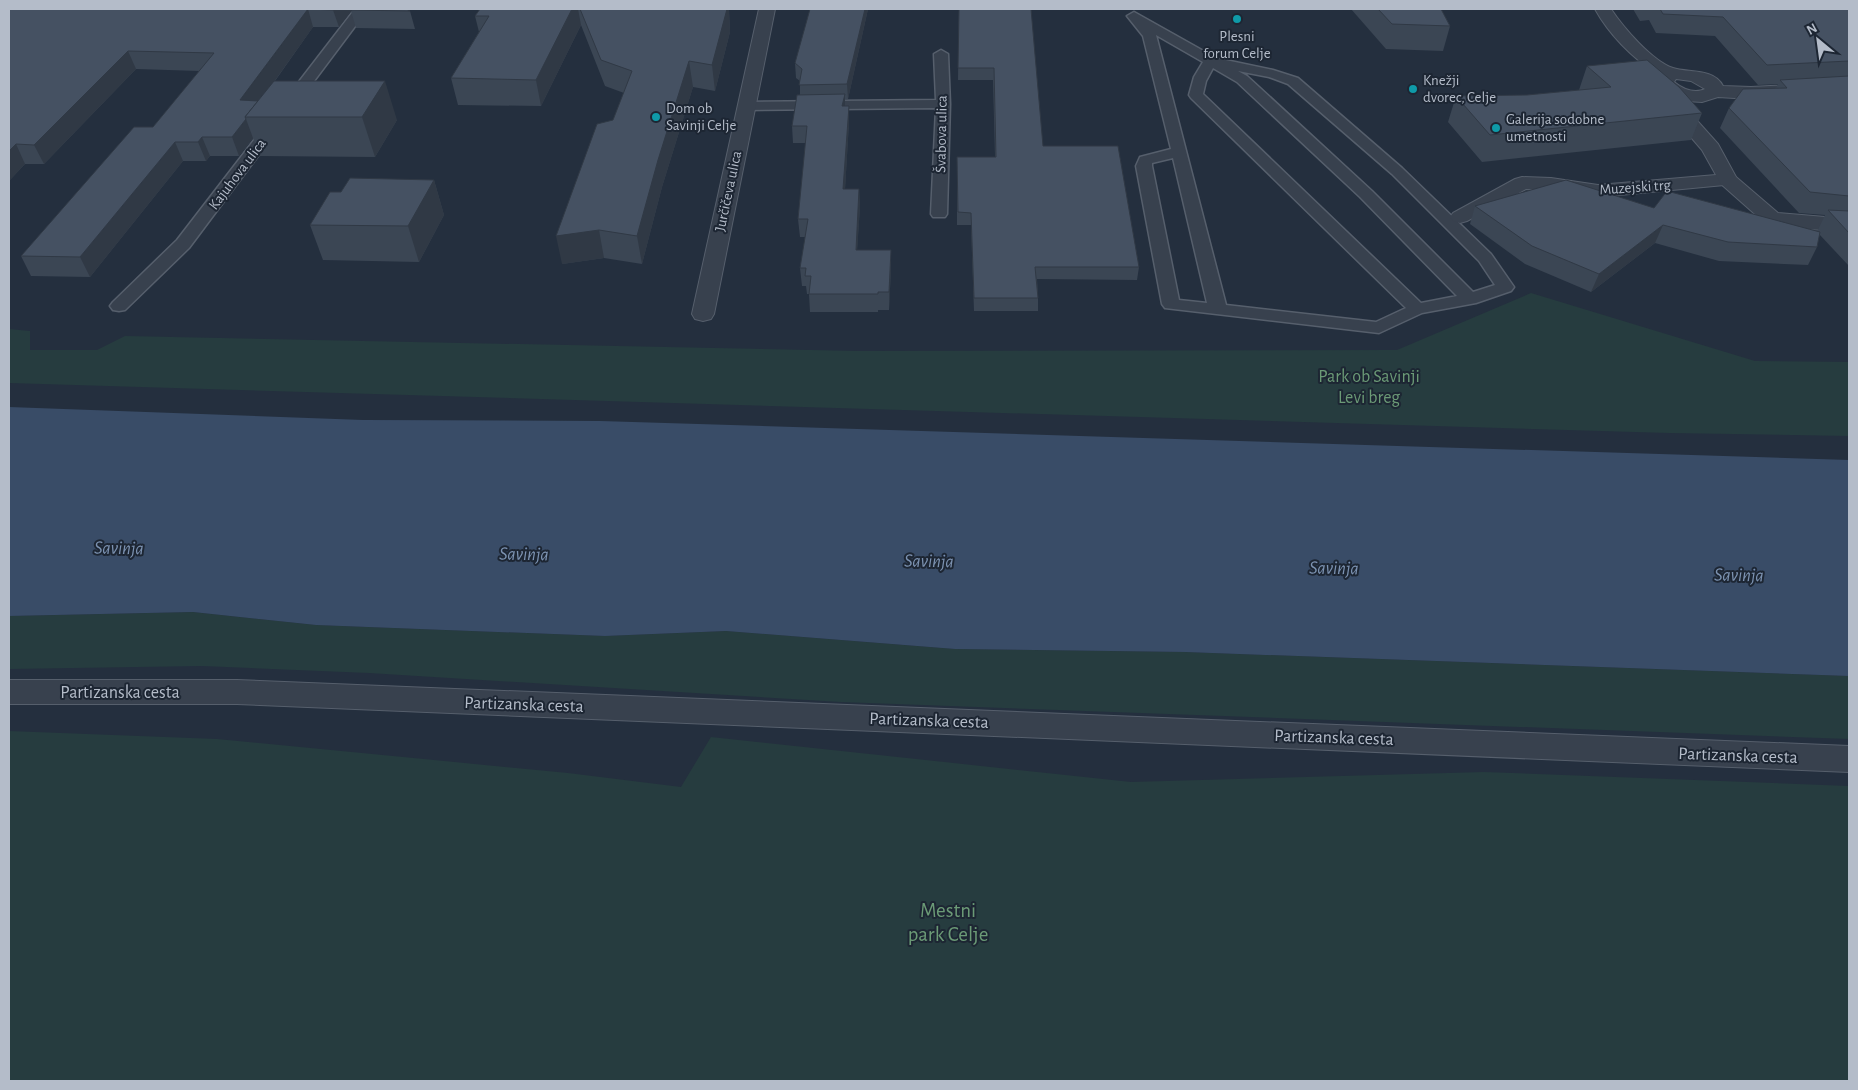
<svg xmlns="http://www.w3.org/2000/svg" width="1858" height="1090" font-family="'Alegreya Sans',sans-serif">
  <style>
    .green { fill: #263c3f }
    .water { fill: #394c67 }
    .lines { fill: none; stroke-linecap: round; stroke-linejoin: round }
    .service-casing { stroke: #565f6c; stroke-width: 3 }
    .pedestrian-casing { stroke: #565f6c; stroke-width: 2 }
    .minor-casing { stroke: #565f6c; stroke-width: 2 }
    .tertiary-casing { stroke: #565f6c; stroke-width: 2 }
    .service { fill: #38414e; fill-rule: evenodd }
    .pedestrian { fill: #38414e; fill-rule: evenodd }
    .minor { fill: #38414e; fill-rule: evenodd }
    .tertiary { fill: #38414e; fill-rule: evenodd }
    .wall { fill: #3b4654 }
    .shaded-wall { fill: #303945 }
    .building { fill: #455162; stroke: #303945 }
    .culture-dot { fill: #0f9aa8; stroke: #1d2633; stroke-width: 2 }
    .labels { text-anchor: middle; stroke-width: 4; stroke-linejoin: round; paint-order: stroke }
    .far-poi-label { font-size: 15px; fill: #b4bcc9; stroke: #1d2633; text-anchor: start }
    .far-street-label { font-size: 15px; fill: #b4bcc9; stroke: #1d2633 }
    .park-label { font-size: 18px; fill: #6b9a76; stroke: #1d2633 }
    .street-label { font-size: 18px; fill: #b4bcc9; stroke: #1d2633 }
    .water-label { font-size: 19px; font-style: italic; fill: #7c92b1; stroke: #1d2633 }
    .near-park-label { font-size: 21px; fill: #6b9a76; stroke: #1d2633 }
  </style>
  <rect width="100%" height="100%" fill="#242f3e"/>
  <g class="green">
    <polygon points="1531,293 1755,361 1849,362 1849,436 1669,433 9,383 9,329 30,331 30,350 97,350 125,336 858,351 1397,350"/>
    <polygon points="193,612 316,625 605,636 726,631 955,649 1185,652 1849,676 1849,739 841,702 369,673 202,666 9,669 9,616"/>
    <polygon points="9,731 217,739 568,773 681,787 711,737 1131,782 1484,772 1849,786 1849,1081 9,1081"/>
  </g>
  <polygon class="water" points="9,407 363,420 600,421 1849,460 1849,676 1185,652 955,649 726,631 605,636 316,625 193,612 9,616"/>
  <g class="lines">
    <g class="service-casing">
      <g id="service">
        <polygon points="355,9 368,9 189,248 125,310 119,311 113,310 110,306 113,302 177,240"/>
        <path d="M1134 12 1216 58 1273 70 1298 78 1402 168 1491 254 1514 287 1511 291 1476 303 1422 313 1379 333 1165 308 1162 304 1136 166 1140 157 1171 149 1143 36 1127 16ZM1156 35 1203 62 1194 77 1189 95 1191 98 1406 308 1376 322 1226 305ZM1213 68 1237 82 1360 197 1457 296 1421 303 1203 94 1206 81ZM1238 71 1269 77 1288 84 1392 174 1479 261 1495 285 1473 292 1372 191 1247 76ZM1173 158 1207 303 1179 300 1152 166V163Z"/>
        <polygon points="941,50 948,54 950,104 947,214 945,217 933,217 931,214 936,108 746,110 741,109 739,106 741,103 746,102 936,100 934,54"/>
      </g>
    </g>
    <g class="pedestrian-casing">
      <polygon id="pedestrian" points="1728,174 1735,176 1738,180 1735,184 1598,197 1551,190 1526,189 1467,221 1460,223 1453,221 1450,217 1453,213 1515,179 1522,177 1551,178 1598,185"/>
    </g>
    <g class="minor-casing">
      <g id="minor">
        <polygon points="759,9 775,9 714,314 711,319 703,321 695,319 692,314"/>
        <path d="M1595 9H1611C1623 27 1652 61 1673 68 1688 73 1714 68 1723 86L1751 87 1849 82V93L1751 99 1718 97 1702 102 1686 101 1684 106 1718 144 1736 177 1778 213 1849 219V231L1804 229 1765 223 1721 184 1702 150 1665 107 1670 98 1673 97 1661 89 1654 80 1658 75C1633 58 1610 36 1595 9ZM1676 79 1691 81 1705 89C1694 94 1683 89 1674 82Z"/>
      </g>
    </g>
    <g class="tertiary-casing">
      <polygon id="tertiary" points="9,680 237,680 1849,746 1849,772 237,704 9,704"/>
    </g>
    <use href="#service" class="service"/>
    <use href="#pedestrian" class="pedestrian"/>
    <use href="#minor" class="minor"/>
    <use href="#tertiary" class="tertiary"/>
  </g>
  <g class="wall">
    <polygon points="9,9 406,9 410,11 415,29 356,28 351,11 339,27 313,27 275,81 397,120 375,157 260,156 253,138 239,156 210,156 206,161 183,161 90,277 31,276 21,256 153,127 200,71 136,69 44,164 25,164 9,181"/>
    <polygon points="480,9 729,9 730,32 715,91 693,87 662,187 642,264 604,258 562,264 613,120 624,93 605,86 581,25 541,106 458,105 451,78 479,32 475,16"/>
    <polygon points="868,9 848,99 845,99 845,106 849,122 845,189 859,189 860,207 857,250 891,250 891,268 889,310 878,310 878,312 810,312 809,294 807,294 806,286 802,286 800,268 806,237 800,237 798,219 806,143 793,143 792,126 800,94 800,81 796,78 795,63"/>
    <polygon points="959,9 1043,146 1139,267 1137,280 1037,279 1038,298 1038,311 974,311 971,225 957,225 957,169 995,157 993,80 958,80"/>
    <polygon points="1351,9 1441,9 1450,26 1443,51 1386,49"/>
    <polygon points="1633,9 1849,9 1849,266 1819,234 1817,247 1808,265 1719,261 1655,243 1591,292 1525,264 1470,224 1475,206 1654,208 1817,232 1825,215 1799,213 1720,128 1729,108 1776,88 1778,84 1758,85 1715,36 1656,33 1649,20 1640,21"/>
    <polygon points="1587,66 1702,113 1691,140 1482,162 1448,122 1456,96 1527,95 1579,90"/>
    <polygon points="434,180 444,215 419,262 323,260 310,225 341,192"/>
  </g>
  <g class="shaded-wall">
    <polygon points="308,9 313,27 256,107 240,100"/>
    <polygon points="334,9 353,9 339,27 333,10"/>
    <polygon points="572,9 578,9 581,25 541,106 536,80"/>
    <polygon points="724,9 729,9 730,32 715,91 712,65"/>
    <polygon points="865,9 868,9 848,99 847,84"/>
    <polygon points="128,51 136,69 44,164 34,145"/>
    <polygon points="689,61 693,87 662,187 642,264 637,236 658,160"/>
    <polygon points="385,81 397,120 375,157 362,117"/>
    <polygon points="845,94 845,111 842,106"/>
    <polygon points="849,106 849,122 844,207 843,189"/>
    <polygon points="246,119 253,138 239,156 232,137"/>
    <polygon points="202,137 210,156 206,161 198,142"/>
    <polygon points="175,142 183,161 90,277 80,257"/>
    <polygon points="16,144 25,164 9,181 9,151"/>
    <polygon points="434,180 444,215 419,262 408,226"/>
    <polygon points="859,189 860,207 856,268 856,250"/>
    <polygon points="1663,225 1655,243 1591,292 1599,274"/>
    <polygon points="599,230 604,258 562,264 556,236"/>
    <polygon points="891,250 891,268 889,310 889,292"/>
  </g>
  <g class="building">
    <polygon points="9,9 334,9 333,10 308,9 240,100 258,101 245,117 246,119 232,137 202,137 198,142 175,142 80,257 21,256 134,127 153,127 214,53 128,51 34,145 16,144 9,151"/>
    <polygon points="352,9 406,9 410,11 351,10"/>
    <polygon points="480,9 572,9 536,80 451,78 489,16 475,16"/>
    <polygon points="580,9 727,9 712,65 689,61 658,160 637,236 599,230 556,236 597,124 613,120 632,71 601,60"/>
    <polygon points="810,9 865,9 847,84 799,85 802,69 795,63"/>
    <polygon points="959,9 1031,9 1043,146 1118,146 1139,267 1035,267 1038,298 974,298 971,213 958,212 957,157 996,157 994,68 958,68"/>
    <polygon points="1378,9 1441,9 1450,26 1392,24"/>
    <polygon points="1660,9 1849,9 1849,61 1767,65 1723,17 1663,14"/>
    <polygon points="1647,60 1679,87 1702,113 1490,135 1456,96 1527,95 1611,87 1587,66"/>
    <polygon points="1849,76 1849,196 1810,192 1729,108 1743,89 1787,88 1780,80"/>
    <polygon points="274,81 385,81 362,117 245,117"/>
    <polygon points="845,94 842,106 849,106 843,189 859,189 856,250 891,250 889,292 878,292 878,294 809,294 811,276 805,276 806,268 800,268 808,219 798,219 807,126 792,126 797,95"/>
    <polygon points="350,178 434,180 408,226 310,225 330,192 341,192"/>
    <polygon points="1566,180 1654,208 1667,191 1820,232 1817,247 1728,242 1663,225 1599,274 1532,246 1475,206"/>
    <polygon points="1828,210 1849,211 1849,233"/>
  </g>
  <g class="culture-dot">
    <circle cx="1237" cy="19" r="5"/>
    <circle cx="1413" cy="89" r="5"/>
    <circle cx="656" cy="117" r="5"/>
    <circle cx="1496" cy="128" r="5"/>
  </g>
  <g class="labels">
    <g class="far-poi-label">
      <text x="1237" y="41" text-anchor="middle">Plesni<tspan x="1237" dy="17">forum Celje</tspan></text>
      <text x="1423" y="85">Knežji<tspan x="1423" dy="17">dvorec, Celje</tspan></text>
      <text x="666" y="113">Dom ob<tspan x="666" dy="17">Savinji Celje</tspan></text>
      <text x="1506" y="124">Galerija sodobne<tspan x="1506" dy="17">umetnosti</tspan></text>
    </g>
    <g class="far-street-label">
      <text transform="translate(941 134) rotate(-89)" y="5">Švabova ulica</text>
      <text transform="translate(237 174) rotate(-53)" y="5">Kajuhova ulica</text>
      <text transform="translate(1635 187) rotate(-4)" y="5">Muzejski trg</text>
      <text transform="translate(728 191) rotate(-78)" y="5">Jurčičeva ulica</text>
    </g>
    <g class="park-label">
      <text x="1369" y="382">Park ob Savinji<tspan x="1369" dy="21">Levi breg</tspan></text>
    </g>
    <g class="street-label">
      <text x="120" y="698">Partizanska cesta</text>
      <text transform="translate(524 704) rotate(2)" y="6">Partizanska cesta</text>
      <text transform="translate(929 720) rotate(2)" y="6">Partizanska cesta</text>
      <text transform="translate(1334 737) rotate(2)" y="6">Partizanska cesta</text>
      <text transform="translate(1738 755) rotate(2)" y="6">Partizanska cesta</text>
    </g>
    <g class="water-label">
      <text transform="translate(119 547) rotate(1)" y="7">Savinja</text>
      <text transform="translate(524 553) rotate(1)" y="7">Savinja</text>
      <text transform="translate(929 560) rotate(1)" y="7">Savinja</text>
      <text transform="translate(1334 567) rotate(1)" y="7">Savinja</text>
      <text transform="translate(1739 574) rotate(1)" y="7">Savinja</text>
    </g>
    <g class="near-park-label">
      <text x="948" y="917">Mestni<tspan x="948" dy="24">park Celje</tspan></text>
    </g>
  </g>
  <rect width="1858" height="1090" fill="none" stroke="#b4bcc9" stroke-width="20"/>
  <g transform="translate(1818 40) rotate(331)" stroke="#1d2633" stroke-width="4" paint-order="stroke">
  <path d="M0-4L9 19L0 12L-9 19Z" fill="#b4bcc9"/>
  <text y="-8" font-size="14" font-weight="bold" text-anchor="middle" fill="#b4bcc9">N</text>
  </g>
</svg>
